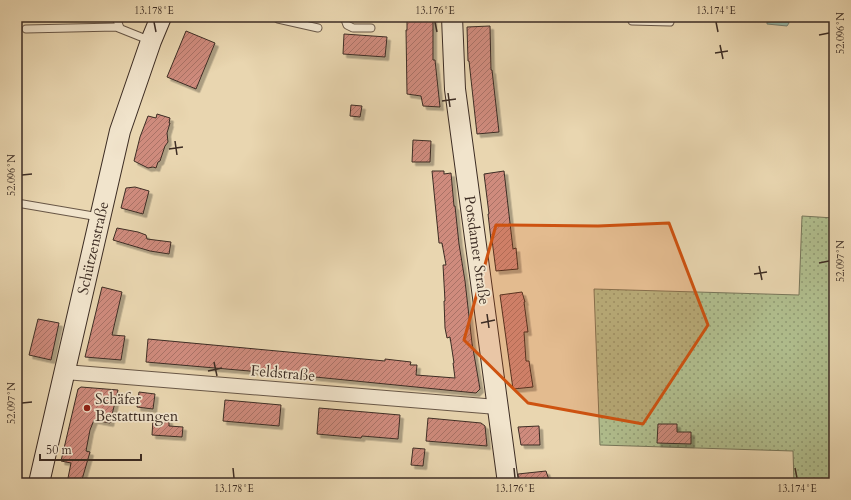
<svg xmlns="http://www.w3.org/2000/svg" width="851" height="500" font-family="Cardo,serif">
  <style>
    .park { fill: url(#park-dots); stroke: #77765a }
    .water { fill: url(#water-rules); stroke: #738174 }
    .building { fill: url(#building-hatch); stroke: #3d2d24; filter: url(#shadow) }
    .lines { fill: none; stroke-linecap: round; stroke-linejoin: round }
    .lane-casing { stroke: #685747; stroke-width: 9 }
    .street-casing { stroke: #685747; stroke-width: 16 }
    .secondary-casing { stroke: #3d2d24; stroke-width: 22 }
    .lane { stroke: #f1e4cc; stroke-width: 7 }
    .street { stroke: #f1e4cc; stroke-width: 14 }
    .secondary { stroke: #f1e4cc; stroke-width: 20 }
    .marked { fill: #ce5210; fill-opacity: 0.2; stroke: #ce5210; stroke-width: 3; stroke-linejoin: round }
    .ticks { fill: none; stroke: #3d2d24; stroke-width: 1.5 }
    .poi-dot { fill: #8f2418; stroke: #f1e4cc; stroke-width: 1.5 }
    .labels { text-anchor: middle; stroke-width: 3.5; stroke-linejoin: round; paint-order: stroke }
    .street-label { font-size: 15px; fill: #3d2d24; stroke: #f1e4cc }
    .poi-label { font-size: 15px; fill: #3d2d24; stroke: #f1e4cc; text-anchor: start }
    .neatline { fill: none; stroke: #3d2d24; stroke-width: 1.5 }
    .ticks-label { font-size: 10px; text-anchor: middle; fill: #3d2d24 }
  </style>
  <defs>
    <pattern id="park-dots" width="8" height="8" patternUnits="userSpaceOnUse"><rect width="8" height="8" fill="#b1bf8f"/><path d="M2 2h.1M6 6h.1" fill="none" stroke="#919c75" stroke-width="1.8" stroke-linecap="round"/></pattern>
    <pattern id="water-rules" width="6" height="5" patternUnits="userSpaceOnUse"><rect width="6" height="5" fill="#97b9a9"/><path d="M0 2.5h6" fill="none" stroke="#7c9789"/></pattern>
    <pattern id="building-hatch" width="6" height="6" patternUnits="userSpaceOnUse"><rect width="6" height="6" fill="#cf8b7d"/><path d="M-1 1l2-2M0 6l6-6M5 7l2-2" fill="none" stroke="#a97266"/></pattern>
    <filter id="shadow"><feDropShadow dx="3.5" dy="3.5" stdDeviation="0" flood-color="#0004"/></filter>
  </defs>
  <rect width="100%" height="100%" fill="#e9d6b0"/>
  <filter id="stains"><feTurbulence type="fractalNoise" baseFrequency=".005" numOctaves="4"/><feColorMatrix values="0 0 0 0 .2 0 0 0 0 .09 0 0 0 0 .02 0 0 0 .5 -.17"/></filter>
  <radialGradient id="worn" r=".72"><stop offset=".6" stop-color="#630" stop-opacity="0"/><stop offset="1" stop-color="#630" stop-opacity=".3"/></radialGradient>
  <polygon class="park" points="802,216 834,218 834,483 794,483 793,451 600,445 594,289 799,295"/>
  <polygon class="water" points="767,17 788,17 789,23 787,26 767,24"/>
  <g class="building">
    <polygon points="407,17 433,17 433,60 435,60 440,107 423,106 421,96 407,94 406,30 407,30"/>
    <polygon points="490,26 491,70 492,70 499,132 477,134 469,61 468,61 467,27"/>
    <polygon points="186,31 215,43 196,89 167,77"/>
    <polygon points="344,34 387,37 385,57 343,54"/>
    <polygon points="351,105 362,106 360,117 350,116"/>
    <polygon points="157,114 170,118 169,123 170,123 167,133 168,142 165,146 160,161 158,162 156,168 153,167 148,168 134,161 140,137 148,116 156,118"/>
    <polygon points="413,140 431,141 430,162 412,162"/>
    <polygon points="432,171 444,171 444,174 451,173 454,206 455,206 459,244 465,281 472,343 480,389 476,393 295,375 146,362 148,339 385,361 385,359 411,362 410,365 417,365 416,375 455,378 453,363 454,363 450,337 447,338 445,328 444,301 445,301 443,265 446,265 442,243 439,243"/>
    <polygon points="504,171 513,249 516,248 518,269 496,271 492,240 491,240 488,214 489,214 484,174"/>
    <polygon points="135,187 149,191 143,214 121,208 126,188"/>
    <polygon points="117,228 138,232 146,235 147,239 171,242 169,254 150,251 113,240"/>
    <polygon points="102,287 122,292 112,335 125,336 121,360 85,357"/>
    <polygon points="522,292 525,302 524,302 528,332 524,332 526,361 529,361 533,387 513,389 500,295"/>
    <polygon points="38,319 59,323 51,360 29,355"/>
    <polygon points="81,387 118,390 110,423 94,420 90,430 86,451 90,452 81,483 67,483 71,463 61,461 78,389"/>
    <polygon points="139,392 155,394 153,409 137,407"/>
    <polygon points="225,400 281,405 279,426 223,421"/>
    <polygon points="319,408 400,415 398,439 362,436 361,438 317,434"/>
    <polygon points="428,418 481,423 485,426 487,446 426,441"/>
    <polygon points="153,419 169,420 169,426 183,427 182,437 152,435"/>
    <polygon points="658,424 677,424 677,432 691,432 691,444 657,443"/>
    <polygon points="539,426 540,445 521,445 518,427"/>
    <polygon points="413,448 425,449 423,466 411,465"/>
    <polygon points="546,471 550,483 519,483 518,474"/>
  </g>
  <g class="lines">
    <g class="lane-casing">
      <g id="lane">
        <polyline points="116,17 120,28"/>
        <polyline points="275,17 278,19 318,28"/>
        <polyline points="344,17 347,25 353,28 371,28"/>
        <polyline points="632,17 632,21 670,22 671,17"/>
        <polyline points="26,29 116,27 151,41"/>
        <polyline points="17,203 99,217"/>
      </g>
    </g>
    <g class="street-casing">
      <polyline id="street" points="65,372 497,407"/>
    </g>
    <g class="secondary-casing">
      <g id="secondary">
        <polyline points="452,17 455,89 508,483"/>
        <polyline points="39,483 120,131 151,41 161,17"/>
      </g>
    </g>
    <use href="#lane" class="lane"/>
    <use href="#street" class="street"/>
    <use href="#secondary" class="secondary"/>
  </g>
  <path class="marked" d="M669 223 708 325 643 424 528 403 464 340 496 225 598 226Z"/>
  <path class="ticks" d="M154 22 156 32M435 22 437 32M716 22 718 32M819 35 829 33M720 45 723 59M715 53 728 51M448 93 450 107M442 101 456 99M175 141 177 155M169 149 183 147M22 175 32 174M819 263 829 261M759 266 762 280M754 274 767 272M487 314 489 328M481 323 495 320M214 362 217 376M208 371 222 368M22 403 32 402M233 468 234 478M514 468 515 478M795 468 797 478"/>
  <circle class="poi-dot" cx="87" cy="408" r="4"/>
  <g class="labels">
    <g class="street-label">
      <text transform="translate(93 248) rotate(-77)" y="5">Schützenstraße</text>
      <text transform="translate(477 250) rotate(82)" y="5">Potsdamer Straße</text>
      <text transform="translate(283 373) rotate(5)" y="5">Feldstraße</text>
    </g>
    <g class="poi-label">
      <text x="95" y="404">Schäfer<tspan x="95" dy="17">Bestattungen</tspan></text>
    </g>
  </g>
  <rect width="851" height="500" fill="none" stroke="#e9d6b0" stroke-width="44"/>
  <path d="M40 454v6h101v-6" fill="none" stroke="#3d2d24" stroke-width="2"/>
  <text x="46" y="454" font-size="12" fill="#3d2d24" stroke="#f1e4cc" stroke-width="3" paint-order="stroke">50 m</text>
  <rect x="22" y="22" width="807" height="456" class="neatline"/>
  <g class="ticks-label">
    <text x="154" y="14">13.178°E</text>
    <text x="435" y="14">13.176°E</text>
    <text x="716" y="14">13.174°E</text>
    <text transform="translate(840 33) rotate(-90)" y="4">52.096°N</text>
    <text transform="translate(11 175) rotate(-90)" y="4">52.096°N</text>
    <text transform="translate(840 261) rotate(-90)" y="4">52.097°N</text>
    <text transform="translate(11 403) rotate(-90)" y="4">52.097°N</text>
    <text x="234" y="492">13.178°E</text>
    <text x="515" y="492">13.176°E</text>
    <text x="797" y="492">13.174°E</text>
  </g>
  <rect width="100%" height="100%" filter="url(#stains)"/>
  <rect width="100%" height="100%" fill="url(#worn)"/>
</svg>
